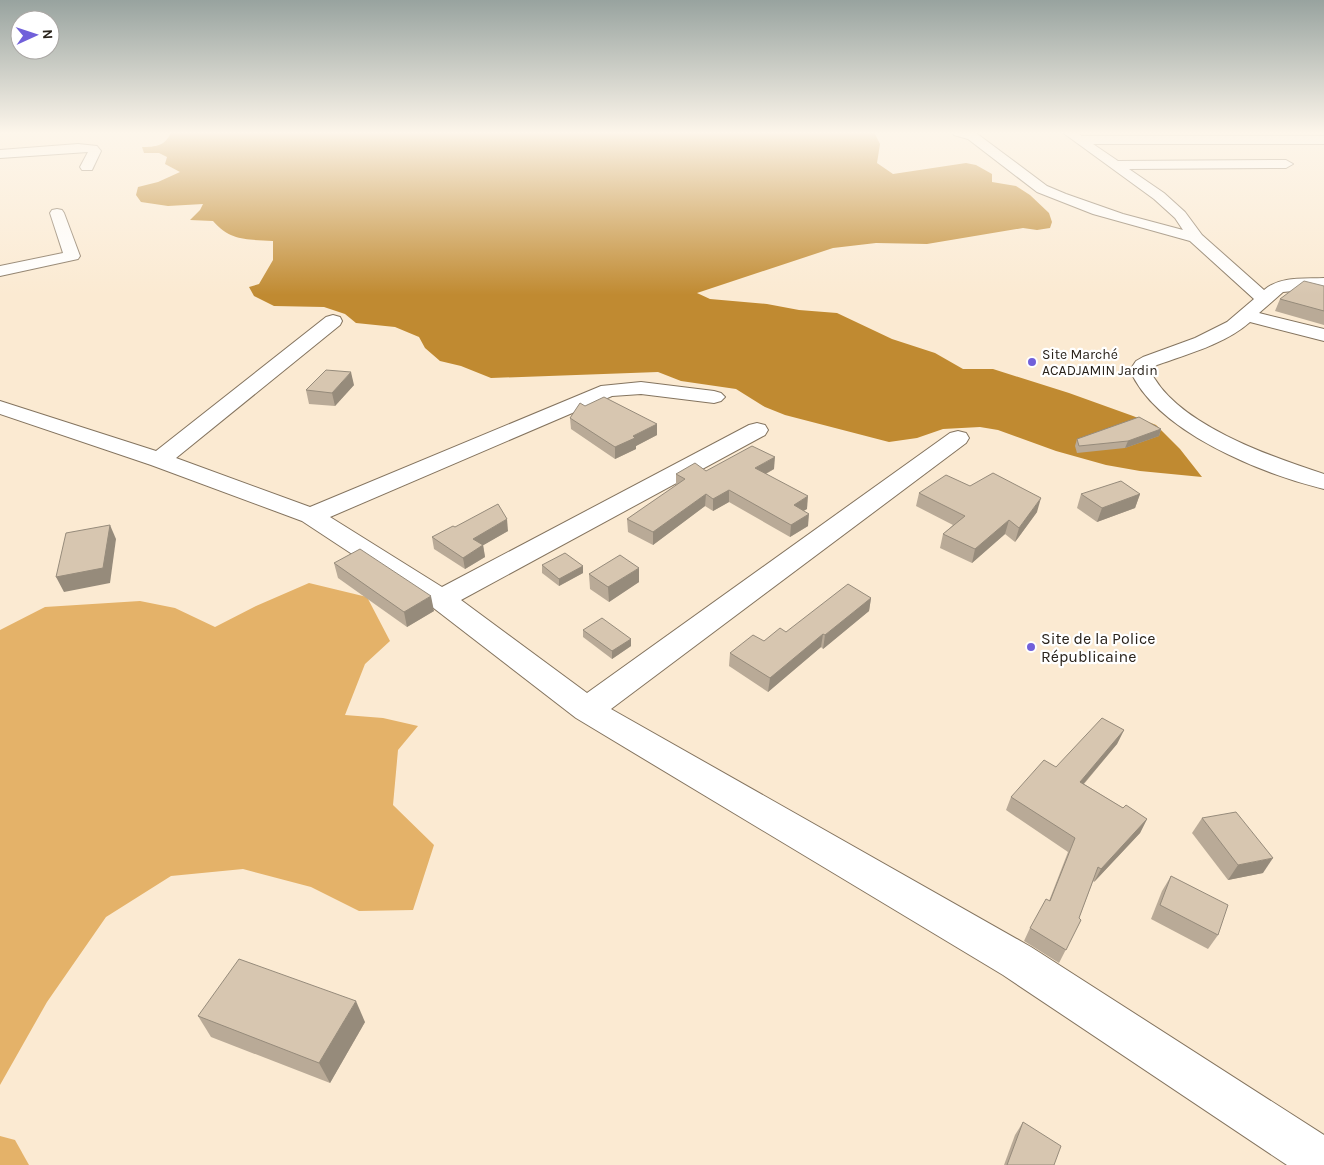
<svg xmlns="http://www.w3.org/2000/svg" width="1324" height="1165" font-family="Karla,sans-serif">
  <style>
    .green { fill: #e4b269 }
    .water { fill: #c08a31 }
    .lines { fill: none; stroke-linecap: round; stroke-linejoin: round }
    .minor-casing { stroke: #84745f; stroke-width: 2 }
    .minor { fill: #fff; fill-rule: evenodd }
    .wall { fill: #b9aa97 }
    .shaded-wall { fill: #968b7b }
    .building { fill: #d7c6b0; stroke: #968b7b }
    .poi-dot { fill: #7160da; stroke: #fff; stroke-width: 2 }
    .labels { text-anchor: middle; stroke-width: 4.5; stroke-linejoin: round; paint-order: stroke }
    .far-poi-label { font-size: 14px; fill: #2a231b; stroke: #fff; text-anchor: start }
    .poi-label { font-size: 16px; fill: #2a231b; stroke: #fff; text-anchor: start }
  </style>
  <rect width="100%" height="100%" fill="#fbead2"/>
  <g class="green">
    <polygon points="309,583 367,597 390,641 365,664 345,715 383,718 418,726 398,750 393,805 434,845 413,910 359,911 311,887 243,869 171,876 106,917 47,1002 0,1085 0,630 45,607 140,601 175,608 215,627 256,606"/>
    <polygon points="0,1136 15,1140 29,1165 0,1165"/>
  </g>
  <path class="water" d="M171 132H874L880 144 877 163 893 174 966 163 976 165 992 174V182L1016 186 1030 195 1049 213 1052 222 1050 228 1037 230 1023 228 927 244 876 243 833 248 697 293 710 299 767 304 799 310 837 313 892 339 935 353 963 369H993L1069 393 1133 416 1156 425 1180 449 1202 477 1140 471 1106 465 1056 451 998 430 980 427 943 429 917 438 889 442 785 415 765 407 736 389 681 381 658 372 491 378 461 366 440 361 425 348 419 337 395 327 356 323 345 314 324 307 274 306 254 296 249 287 259 284 273 260V241C248 239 231 242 213 221L190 220 200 210 203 204 168 206 141 202 136 195 138 187 158 182 180 172 165 164 167 157 159 153H144L142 147C155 147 166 146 171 132Z"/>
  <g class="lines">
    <g class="minor-casing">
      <g id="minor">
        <path d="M952 132 976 133 1047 186 1066 194 1123 214 1183 230 1175 218 1154 199 1062 132H1075L1082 136H1324V144H1093L1118 161 1286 160 1293 164 1286 168 1129 169 1164 193 1185 212 1202 235 1264 290C1280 276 1304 279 1324 278V288L1283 292 1259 313 1324 329V341L1250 322C1225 344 1188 354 1157 365L1150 370C1174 424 1272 457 1324 474V489C1263 474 1156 432 1130 370L1136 361 1143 357 1195 338 1227 322 1254 299 1190 241 1093 214 1037 192 968 139 954 135Z"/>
        <polygon points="78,144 97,146 101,151 92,170 82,170 80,167 88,152 0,158 0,150"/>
        <polygon points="57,209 62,210 64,213 80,256 78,259 0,276 0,266 63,253 50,213 52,210"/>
        <polygon points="333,315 340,317 342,321 340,325 176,458 310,507 601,386 641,382 714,391 721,393 725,397 721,401 714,403 641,394 612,396 330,517 442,587 749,425 757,423 765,425 768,430 765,435 461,600 587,693 950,433 958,431 966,433 969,438 966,443 611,709 1031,947 1324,1135 1324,1165 1287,1165 1003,975 576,718 431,606 302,521 151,465 0,414 0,401 156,451 326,317"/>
      </g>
    </g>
    <use href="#minor" class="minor"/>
  </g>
  <g class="wall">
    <polygon points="1324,286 1324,325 1275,311 1280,299"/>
    <polygon points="354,385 335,406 309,404 306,390"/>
    <polygon points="585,406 657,424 657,435 636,446 636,449 615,459 571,429 570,418"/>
    <polygon points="1161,429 1159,436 1125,448 1077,453 1075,446 1077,439"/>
    <polygon points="774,469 766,474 807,509 804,510 808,526 790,537 729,502 713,511 705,506 653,545 628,532 627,519 676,486 676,474"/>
    <polygon points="919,493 1037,512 1015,542 1005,534 972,563 940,548 943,534 953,525 916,506"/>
    <polygon points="1081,494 1140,494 1135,508 1097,522 1077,508"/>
    <polygon points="455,527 508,531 483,545 485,557 465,569 434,549 432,537"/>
    <polygon points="334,563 434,611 407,627 338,578"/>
    <polygon points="542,565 583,566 583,573 559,586 542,573"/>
    <polygon points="589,574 639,582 609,602 590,589"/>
    <polygon points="871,598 869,611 823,649 821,647 768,692 729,666 730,653 764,641 786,632"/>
    <polygon points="583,630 631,639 631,646 612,659 583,637"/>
    <polygon points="1124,730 1117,744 1084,784 1123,808 1147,819 1140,833 1094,882 1093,881 1079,918 1081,920 1059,963 1024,941 1030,928 1049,901 1068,852 1006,810 1011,797"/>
    <polygon points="1202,818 1263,873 1228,880 1192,833"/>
    <polygon points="1171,876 1218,935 1208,949 1151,919 1162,891"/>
    <polygon points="198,1016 365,1022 330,1083 211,1037"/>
    <polygon points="1023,1122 1054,1165 1004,1165 1015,1135"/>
  </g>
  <g class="shaded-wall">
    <polygon points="351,372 354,385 335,406 332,393"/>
    <polygon points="657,424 657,435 636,446 636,449 615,459 615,447 633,436"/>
    <polygon points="1161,429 1159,436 1125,448 1128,441"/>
    <polygon points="775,457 774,469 754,480 755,468"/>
    <polygon points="729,490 729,502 713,511 713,499"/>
    <polygon points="706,494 705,506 653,545 653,532"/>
    <polygon points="1140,494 1135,508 1097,522 1102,508"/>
    <polygon points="808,496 807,509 793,517 794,505"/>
    <polygon points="1041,498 1037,512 1015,542 1019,528"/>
    <polygon points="809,514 808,526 790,537 791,525"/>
    <polygon points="507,519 508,531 475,550 473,539"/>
    <polygon points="1009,520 1005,534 972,563 975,549"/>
    <polygon points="110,525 116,539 110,583 64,592 56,577"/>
    <polygon points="483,545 485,557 465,569 463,558"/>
    <polygon points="583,566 583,573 559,586 559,579"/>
    <polygon points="639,568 639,582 609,602 608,587"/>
    <polygon points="431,596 434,611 407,627 404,612"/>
    <polygon points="871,598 869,611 823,649 825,635"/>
    <polygon points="823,634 821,647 768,692 770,678"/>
    <polygon points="631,639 631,646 612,659 612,651"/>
    <polygon points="1124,730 1117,744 1074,795 1080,782"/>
    <polygon points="1147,819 1140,833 1094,882 1101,869"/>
    <polygon points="1273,858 1263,873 1228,880 1238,865"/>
    <polygon points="356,1001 365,1022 330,1083 319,1063"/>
  </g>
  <g class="building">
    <polygon points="1304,281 1324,286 1324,311 1280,299"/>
    <polygon points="326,370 351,372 332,393 306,390"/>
    <polygon points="604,397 657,424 633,436 635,438 615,447 570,418 580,403 585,406"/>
    <polygon points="1139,417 1161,429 1128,441 1079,446 1077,439"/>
    <polygon points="752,446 775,457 755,468 808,496 794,505 809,514 791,525 729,490 713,499 706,494 653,532 627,519 685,479 676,474 695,463 706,471"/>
    <polygon points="993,473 1041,498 1019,528 1009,520 975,549 943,534 965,516 919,493 946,475 970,486"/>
    <polygon points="1121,481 1140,494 1102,508 1081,494"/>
    <polygon points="498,504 507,519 473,539 483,545 463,558 432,537 453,526 455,527"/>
    <polygon points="110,525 103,568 56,577 66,533"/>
    <polygon points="360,549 431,596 404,612 334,563"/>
    <polygon points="565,553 583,566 559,579 542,565"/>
    <polygon points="620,555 639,568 608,587 589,574"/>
    <polygon points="848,584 871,598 825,635 823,634 770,678 730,653 753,635 764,641 780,628 786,632"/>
    <polygon points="602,618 631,639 612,651 583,630"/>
    <polygon points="1102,718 1124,730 1080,782 1123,808 1126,805 1147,819 1101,869 1098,867 1079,918 1081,920 1066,950 1030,928 1046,899 1050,901 1075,838 1011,797 1044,760 1056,767"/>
    <polygon points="1236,812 1273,858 1238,865 1202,818"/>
    <polygon points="1171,876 1228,905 1218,935 1160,905"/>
    <polygon points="239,959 356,1001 319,1063 198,1016"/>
    <polygon points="1023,1122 1061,1146 1054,1165 1007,1165"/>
  </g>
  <linearGradient id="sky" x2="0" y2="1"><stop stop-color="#98a39f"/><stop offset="0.45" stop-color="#fdf6eb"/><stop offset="1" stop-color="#fdf6eb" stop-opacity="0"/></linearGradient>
  <rect width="1324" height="295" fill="url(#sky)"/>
  <g class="poi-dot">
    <circle cx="1032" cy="362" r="5"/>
    <circle cx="1031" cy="647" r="5"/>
  </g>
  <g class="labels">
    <g class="far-poi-label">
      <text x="1042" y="359">Site Marché<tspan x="1042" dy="16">ACADJAMIN Jardin</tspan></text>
    </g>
    <g class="poi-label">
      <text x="1041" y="644">Site de la Police<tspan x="1041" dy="18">Républicaine</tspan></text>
    </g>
  </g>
  <g transform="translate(35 35) rotate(87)"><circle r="24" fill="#ffffff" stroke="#aaa7a4"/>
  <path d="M0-4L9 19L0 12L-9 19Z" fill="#7160da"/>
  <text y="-8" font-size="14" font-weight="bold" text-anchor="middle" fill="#2a231b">N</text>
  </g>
</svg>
